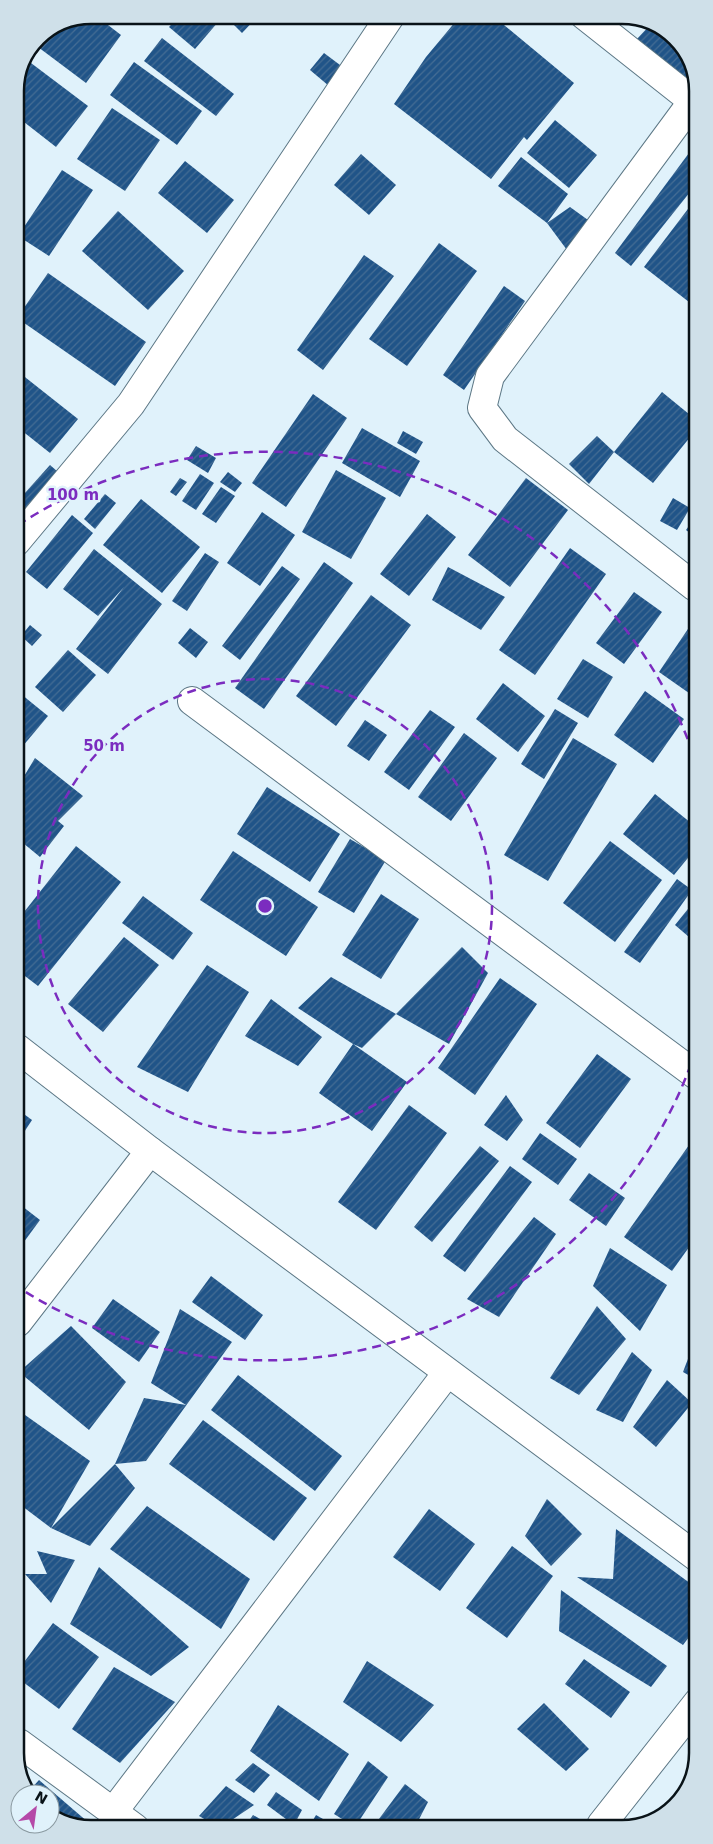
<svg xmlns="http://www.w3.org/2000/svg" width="713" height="1844" font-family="'DejaVu Sans',sans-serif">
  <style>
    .building { fill: url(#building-hatch) }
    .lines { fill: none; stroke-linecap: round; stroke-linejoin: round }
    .minor-casing { stroke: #5c7785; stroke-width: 30 }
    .minor { stroke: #fff; stroke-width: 28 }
    .ring { fill: none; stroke: #7b2cbf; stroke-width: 2.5; stroke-dasharray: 9 6 }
    .rim { fill: none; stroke: #091318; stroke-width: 2.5 }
    .centre { fill: #7b2cbf; stroke: #e0f2fb; stroke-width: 2.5 }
    .ring-label { font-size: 15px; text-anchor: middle; font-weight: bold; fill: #7b2cbf; stroke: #e0f2fb; stroke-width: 5; stroke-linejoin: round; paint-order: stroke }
  </style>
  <defs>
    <pattern id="building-hatch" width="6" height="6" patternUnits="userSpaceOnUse" patternTransform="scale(1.25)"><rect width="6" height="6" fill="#205488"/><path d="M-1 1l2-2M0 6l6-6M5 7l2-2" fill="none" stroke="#456d94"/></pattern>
  </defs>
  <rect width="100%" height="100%" fill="#e0f2fb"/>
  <g class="building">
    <polygon points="90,15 95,15 121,35 86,83 34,44 37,37"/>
    <polygon points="180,15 224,15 195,49 169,27"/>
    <polygon points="233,15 259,15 242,33 228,19"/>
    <polygon points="461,15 492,15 574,83 527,140 524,137 491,179 394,104 426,57"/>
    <polygon points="603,15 627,15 608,25"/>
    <polygon points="651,24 669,31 694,66 694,74 684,85 636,40"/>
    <polygon points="162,38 234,94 216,116 144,61"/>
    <polygon points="324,53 344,68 329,86 310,70"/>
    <polygon points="27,60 88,106 56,147 15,115 15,86"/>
    <polygon points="134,62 202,111 177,145 110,95"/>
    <polygon points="112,108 160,140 125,191 77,159"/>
    <polygon points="555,120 597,155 569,188 527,153"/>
    <polygon points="689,153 694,156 694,187 631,266 615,253"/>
    <polygon points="361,154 396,185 369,215 334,185"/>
    <polygon points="521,157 568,194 547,223 570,207 588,220 567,250 547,223 498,186"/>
    <polygon points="185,161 234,200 207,233 158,193"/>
    <polygon points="62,170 93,190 49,256 18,236"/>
    <polygon points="694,201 695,295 689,302 644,267"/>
    <polygon points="15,207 25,214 15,227"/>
    <polygon points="118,211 184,271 148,310 82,251"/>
    <polygon points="439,243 477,271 407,366 369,339"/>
    <polygon points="364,255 394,276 323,370 297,350"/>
    <polygon points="48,273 146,342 115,386 17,318"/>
    <polygon points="504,286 525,301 464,390 443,375"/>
    <polygon points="16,370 78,419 50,453 16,426"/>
    <polygon points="662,392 695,419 695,431 653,483 614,452"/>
    <polygon points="313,394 347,418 286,507 252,483"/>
    <polygon points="362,428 420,461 400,497 342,463"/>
    <polygon points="403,431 423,442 416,454 397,443"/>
    <polygon points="597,436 614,452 589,484 569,464"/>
    <polygon points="196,446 216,458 208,473 187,460"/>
    <polygon points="50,465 65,478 16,532 16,503"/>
    <polygon points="336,470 386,498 351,559 302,532"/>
    <polygon points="228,472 242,483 235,492 220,482"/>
    <polygon points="200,474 214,483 196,510 182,501"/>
    <polygon points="180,478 187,482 176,496 170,492"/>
    <polygon points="526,478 568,510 510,587 468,555"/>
    <polygon points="221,487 235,496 216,523 202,514"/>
    <polygon points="105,494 116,503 95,529 84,519"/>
    <polygon points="673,498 690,508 677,530 660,521"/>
    <polygon points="141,499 200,547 162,593 103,545"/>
    <polygon points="262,512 295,535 260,586 227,563"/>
    <polygon points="427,514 456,537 409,596 380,574"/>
    <polygon points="72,515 93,533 47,589 26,572"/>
    <polygon points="695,517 695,537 686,530"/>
    <polygon points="570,548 606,574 535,675 499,650"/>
    <polygon points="94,549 162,604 108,674 76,649 124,587 98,616 63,589"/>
    <polygon points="205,553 219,562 187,611 172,601"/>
    <polygon points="324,562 353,583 264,709 235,688"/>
    <polygon points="282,566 300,579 240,660 222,646"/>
    <polygon points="448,567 505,597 481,630 432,600"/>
    <polygon points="634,592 662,612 624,664 596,643"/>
    <polygon points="371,595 411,625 336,726 296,696"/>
    <polygon points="694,620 695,622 696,698 659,672"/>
    <polygon points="30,625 42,635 32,646 21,636"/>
    <polygon points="190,628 208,642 196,658 178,643"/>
    <polygon points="68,650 96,675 63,712 35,687"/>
    <polygon points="583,659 613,677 588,718 557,699"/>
    <polygon points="503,683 545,716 518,752 476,719"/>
    <polygon points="16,690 48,716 17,753"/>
    <polygon points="645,691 684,719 653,763 614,735"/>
    <polygon points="555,709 578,723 544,779 521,764"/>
    <polygon points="430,710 455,727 409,790 384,772"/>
    <polygon points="365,720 387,735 369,761 347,746"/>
    <polygon points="696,724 696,741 688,735"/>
    <polygon points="464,733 497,758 451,821 418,797"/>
    <polygon points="573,738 617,764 548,881 504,855"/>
    <polygon points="35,758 83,796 58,821 64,826 40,857 17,838 17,788"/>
    <polygon points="267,787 340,834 310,882 237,834"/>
    <polygon points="655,794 696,827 696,848 674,875 623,834"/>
    <polygon points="350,839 386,860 354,913 318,892"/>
    <polygon points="610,841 662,880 615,942 563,903"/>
    <polygon points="76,846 121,882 38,986 17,970 17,921"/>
    <polygon points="233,851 318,907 286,956 200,900"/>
    <polygon points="677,879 692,890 640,963 624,952"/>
    <polygon points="381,894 419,919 381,979 342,955"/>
    <polygon points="143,896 193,933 173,960 122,923"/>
    <polygon points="696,899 696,943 675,925"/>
    <polygon points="124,937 159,965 103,1032 68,1004"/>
    <polygon points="462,947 488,973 449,1044 396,1014"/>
    <polygon points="207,965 249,992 188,1092 137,1067"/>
    <polygon points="331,977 396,1014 362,1048 353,1044 407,1082 372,1131 319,1093 353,1044 298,1008"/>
    <polygon points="500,978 537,1004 475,1095 438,1068"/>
    <polygon points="271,999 322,1037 298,1066 245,1036"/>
    <polygon points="597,1054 631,1079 580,1148 546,1123"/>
    <polygon points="506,1095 523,1120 507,1141 484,1125"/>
    <polygon points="409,1105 447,1133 376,1230 338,1202"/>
    <polygon points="17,1109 32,1120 17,1143"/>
    <polygon points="540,1133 577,1159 558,1185 522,1159"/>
    <polygon points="694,1138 697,1139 697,1236 672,1271 624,1237"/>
    <polygon points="480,1146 499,1161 432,1242 414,1227"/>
    <polygon points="510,1166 532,1182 465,1272 443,1256"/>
    <polygon points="589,1173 625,1198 606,1226 569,1200"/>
    <polygon points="18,1203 40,1220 18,1250"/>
    <polygon points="534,1217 556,1234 499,1317 467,1299"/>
    <polygon points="610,1248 667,1285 640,1331 593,1286"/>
    <polygon points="211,1276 263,1315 245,1340 192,1302"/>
    <polygon points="113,1299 160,1332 139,1362 92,1328"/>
    <polygon points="597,1306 626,1339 579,1395 550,1378"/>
    <polygon points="180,1309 232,1342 146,1461 115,1464 135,1488 90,1546 51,1528 115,1464 144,1398 186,1405 151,1383"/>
    <polygon points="71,1326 126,1382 89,1430 19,1372"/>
    <polygon points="697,1335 697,1380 683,1372"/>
    <polygon points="632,1352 652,1370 623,1422 596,1410"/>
    <polygon points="238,1375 342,1456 315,1491 211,1410"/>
    <polygon points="667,1380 692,1403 656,1447 633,1427"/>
    <polygon points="18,1410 90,1461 51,1528 18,1503"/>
    <polygon points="203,1420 307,1498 274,1541 169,1464"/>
    <polygon points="547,1499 582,1534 551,1566 525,1536"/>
    <polygon points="147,1506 250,1579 221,1629 110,1549"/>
    <polygon points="429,1509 475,1544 440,1591 393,1557"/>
    <polygon points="616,1529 698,1589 698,1625 683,1645 577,1577 613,1579"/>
    <polygon points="512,1546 553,1576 507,1638 466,1608"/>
    <polygon points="37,1551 75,1560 51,1603 25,1574 47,1574"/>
    <polygon points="99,1567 189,1647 151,1676 70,1624"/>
    <polygon points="561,1590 667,1666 651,1687 559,1631"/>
    <polygon points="53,1623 99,1657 59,1709 19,1679 19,1669"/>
    <polygon points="584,1659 630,1692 611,1718 565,1684"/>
    <polygon points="367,1661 434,1705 401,1742 343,1702"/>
    <polygon points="114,1667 175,1702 120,1763 72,1729"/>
    <polygon points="544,1703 589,1749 566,1771 517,1729"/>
    <polygon points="278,1705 349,1754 319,1801 250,1751"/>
    <polygon points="368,1761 388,1777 355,1827 334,1814"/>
    <polygon points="253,1763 270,1775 254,1793 235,1780"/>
    <polygon points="39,1780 96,1829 85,1829 50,1815 50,1794 31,1794 29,1791"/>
    <polygon points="405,1784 428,1802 415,1827 373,1827"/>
    <polygon points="226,1786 254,1805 220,1828 199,1816"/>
    <polygon points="276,1792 302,1810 294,1825 267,1805"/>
    <polygon points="253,1815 276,1828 244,1828"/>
    <polygon points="316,1815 337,1827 309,1827"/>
  </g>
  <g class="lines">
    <g class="minor-casing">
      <g id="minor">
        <polyline points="584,15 694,102"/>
        <polyline points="693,101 490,376 482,408 505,439 695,587"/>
        <polyline points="16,542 131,404 391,15"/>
        <polyline points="192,701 696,1075"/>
        <polyline points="17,1048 150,1151 698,1558"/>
        <polyline points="18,1322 150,1151"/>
        <polyline points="19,1743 135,1828"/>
        <polyline points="113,1812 447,1373"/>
        <polyline points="601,1825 698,1702"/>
      </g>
    </g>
    <use href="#minor" class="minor"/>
  </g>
  <g class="ring">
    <circle cx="265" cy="906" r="227"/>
    <path d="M696 1050A454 454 0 0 1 21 1289M18 525A454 454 0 0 1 696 762"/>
  </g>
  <path d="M0 0H713V1844H0ZM91 24H622A67 67 0 0 1 689 91V1753A67 67 0 0 1 622 1820H91A67 67 0 0 1 24 1753V91A67 67 0 0 1 91 24Z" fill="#cfe0e9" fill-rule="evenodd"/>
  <path class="rim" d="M91 24H622A67 67 0 0 1 689 91V1753A67 67 0 0 1 622 1820H91A67 67 0 0 1 24 1753V91A67 67 0 0 1 91 24Z"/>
  <circle cx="265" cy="906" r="8" class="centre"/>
  <g class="ring-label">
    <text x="73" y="500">100 m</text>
    <text x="104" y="751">50 m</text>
  </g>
  <g transform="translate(35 1809) rotate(29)"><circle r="24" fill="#e0f2fb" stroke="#8a99a0"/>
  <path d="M0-4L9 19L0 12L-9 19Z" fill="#b549a8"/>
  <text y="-8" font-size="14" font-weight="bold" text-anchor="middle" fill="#091318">N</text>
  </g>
</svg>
